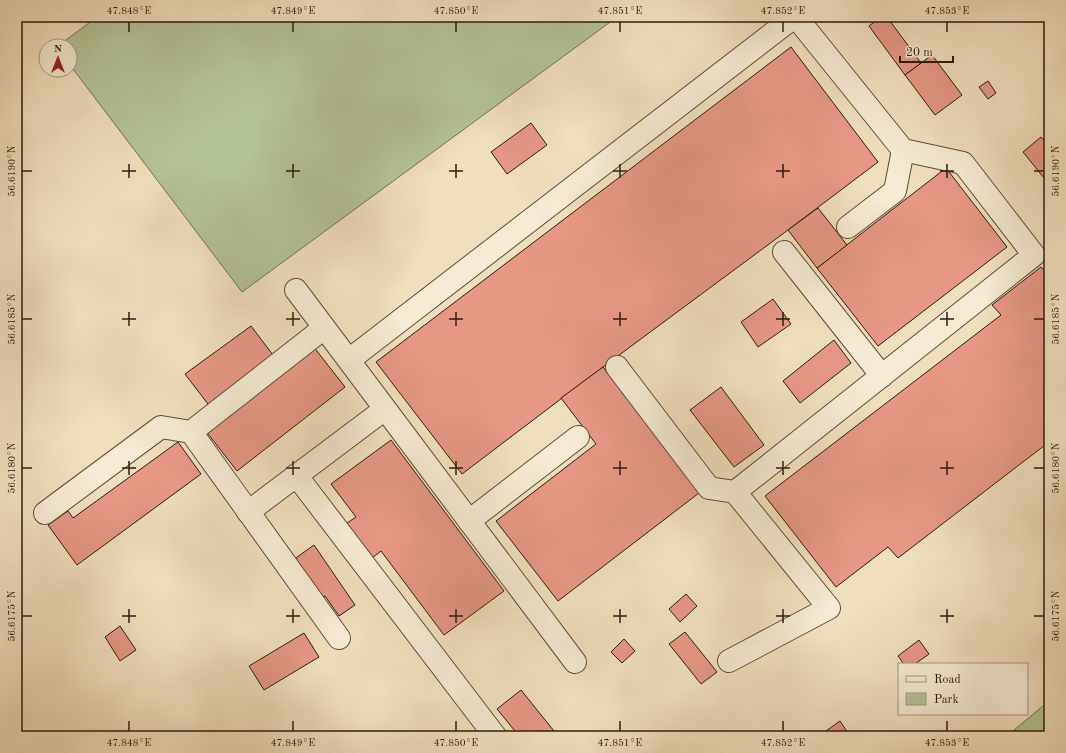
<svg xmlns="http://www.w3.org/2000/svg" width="1066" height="753" font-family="'Old Standard TT',serif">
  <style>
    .green { fill: #b4c396; stroke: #707053 }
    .building { fill: #e79885; stroke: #2d1c10 }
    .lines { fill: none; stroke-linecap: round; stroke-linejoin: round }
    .minor-casing { stroke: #5e4d3b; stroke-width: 24 }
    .minor { stroke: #f5ead3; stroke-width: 22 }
    .ticks { fill: none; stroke: #2d1c10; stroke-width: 1.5 }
    .neatline { fill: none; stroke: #2d1c10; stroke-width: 1.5 }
    .ticks-label { font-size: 10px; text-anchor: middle; fill: #2d1c10 }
  </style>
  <rect width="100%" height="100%" fill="#f0dfbc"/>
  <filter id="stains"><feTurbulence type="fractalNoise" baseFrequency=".005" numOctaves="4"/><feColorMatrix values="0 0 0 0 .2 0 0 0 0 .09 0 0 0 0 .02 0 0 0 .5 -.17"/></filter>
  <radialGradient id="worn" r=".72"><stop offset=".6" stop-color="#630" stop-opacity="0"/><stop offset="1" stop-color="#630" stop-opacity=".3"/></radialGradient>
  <g class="green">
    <polygon points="97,17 617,17 242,292 70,65 70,46 58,46"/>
    <polygon points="1049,701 1049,736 1007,736"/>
  </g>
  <g class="building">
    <polygon points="881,17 887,17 921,63 905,75 869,26"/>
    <polygon points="791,47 878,162 788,230 603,367 462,474 376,362"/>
    <polygon points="932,55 962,95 935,115 905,75"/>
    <polygon points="988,81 996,93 988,99 979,87"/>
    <polygon points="531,123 547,145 507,174 491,152"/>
    <polygon points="1041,137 1049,146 1049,174 1044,178 1023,152"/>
    <polygon points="946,168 1007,247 878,346 817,268"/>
    <polygon points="818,208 847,245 817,268 788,230"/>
    <polygon points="1041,267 1047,274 1049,273 1049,442 898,558 888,547 836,587 765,496 1001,315 992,305"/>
    <polygon points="773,299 791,324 758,347 741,322"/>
    <polygon points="251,326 276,359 211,408 185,374"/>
    <polygon points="834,340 851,363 800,403 783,381"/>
    <polygon points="313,346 345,387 237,471 205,430"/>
    <polygon points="603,367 699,493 558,601 496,521 596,444 561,398"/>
    <polygon points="721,387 764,445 734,467 690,410"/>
    <polygon points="391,440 504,591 444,635 381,551 367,562 341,527 356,517 331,484"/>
    <polygon points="178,442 201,474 77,565 48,525 68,511 73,518"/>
    <polygon points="314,545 355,605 339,616 325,596 320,599 293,560"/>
    <polygon points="686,594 697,606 680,622 669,609"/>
    <polygon points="120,626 136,650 120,661 105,637"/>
    <polygon points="685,632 717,672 701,684 669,644"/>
    <polygon points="304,633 319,657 264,690 249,666"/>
    <polygon points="624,639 635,651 622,663 611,652"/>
    <polygon points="919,640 929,654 915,664 904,664 898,656"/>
    <polygon points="521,690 558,736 519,736 497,709"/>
    <polygon points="840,721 850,736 819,736"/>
  </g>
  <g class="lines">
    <g class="minor-casing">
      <g id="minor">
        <polyline points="848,227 895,191 903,150"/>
        <polyline points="784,252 882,376"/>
        <polyline points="296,290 575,662"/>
        <polyline points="324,328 191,432 339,638"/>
        <polyline points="349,360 794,17"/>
        <polyline points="617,367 709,488 735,492"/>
        <polyline points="296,475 495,736"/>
        <polyline points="248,512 385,409"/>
        <polyline points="45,513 161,427 191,432"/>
        <polyline points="469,521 578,437"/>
        <polyline points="729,661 829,608 735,492 1034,255 963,163 903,150 796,17"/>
      </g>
    </g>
    <use href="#minor" class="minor"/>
  </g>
  <path class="ticks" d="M129 22V32M293 22V32M456 22V32M620 22V32M783 22V32M947 22V32M129 164V178M293 164V178M456 164V178M620 164V178M783 164V178M947 164V178M22 171H32M122 171H136M286 171H300M449 171H463M613 171H627M776 171H790M940 171H954M1034 171H1044M129 312V326M293 312V326M456 312V326M620 312V326M783 312V326M947 312V326M22 319H32M122 319H136M286 319H300M449 319H463M613 319H627M776 319H790M940 319H954M1034 319H1044M129 461V475M293 461V475M456 461V475M620 461V475M783 461V475M947 461V475M22 468H32M122 468H136M286 468H300M449 468H463M613 468H627M776 468H790M940 468H954M1034 468H1044M129 609V623M293 609V623M456 609V623M620 609V623M783 609V623M947 609V623M22 616H32M122 616H136M286 616H300M449 616H463M613 616H627M776 616H790M940 616H954M1034 616H1044M129 721V731M293 721V731M456 721V731M620 721V731M783 721V731M947 721V731"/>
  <rect width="1066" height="753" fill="none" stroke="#f0dfbc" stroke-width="44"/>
  <rect x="898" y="663" width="130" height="52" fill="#f5ead3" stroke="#a59885"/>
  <rect x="906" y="676" width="20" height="6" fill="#f5ead3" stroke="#a59885"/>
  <text x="934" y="683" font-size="12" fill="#2d1c10">Road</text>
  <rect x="906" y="693" width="20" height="12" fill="#b4c396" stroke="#a59885"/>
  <text x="934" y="703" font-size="12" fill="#2d1c10">Park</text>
  <g transform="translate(58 58)"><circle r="19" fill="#f5ead3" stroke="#a59885"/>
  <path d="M0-3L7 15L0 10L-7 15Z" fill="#8f2418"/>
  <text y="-6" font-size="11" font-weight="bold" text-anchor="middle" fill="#2d1c10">N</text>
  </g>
  <path d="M900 56v6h53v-6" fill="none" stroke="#2d1c10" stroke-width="2"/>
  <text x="906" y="56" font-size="12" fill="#2d1c10" stroke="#f5ead3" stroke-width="3" paint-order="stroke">20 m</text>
  <rect x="22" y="22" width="1022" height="709" class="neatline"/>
  <g class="ticks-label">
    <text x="129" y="14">47.848°E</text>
    <text x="293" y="14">47.849°E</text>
    <text x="456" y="14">47.850°E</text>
    <text x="620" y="14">47.851°E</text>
    <text x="783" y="14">47.852°E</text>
    <text x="947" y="14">47.853°E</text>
    <text transform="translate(11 171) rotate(-90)" y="4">56.6190°N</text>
    <text transform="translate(1055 171) rotate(-90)" y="4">56.6190°N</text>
    <text transform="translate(11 319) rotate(-90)" y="4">56.6185°N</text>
    <text transform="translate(1055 319) rotate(-90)" y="4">56.6185°N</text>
    <text transform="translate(11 468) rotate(-90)" y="4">56.6180°N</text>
    <text transform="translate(1055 468) rotate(-90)" y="4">56.6180°N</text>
    <text transform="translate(11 616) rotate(-90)" y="4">56.6175°N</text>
    <text transform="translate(1055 616) rotate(-90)" y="4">56.6175°N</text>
    <text x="129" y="746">47.848°E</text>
    <text x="293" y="746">47.849°E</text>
    <text x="456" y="746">47.850°E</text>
    <text x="620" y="746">47.851°E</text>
    <text x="783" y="746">47.852°E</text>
    <text x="947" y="746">47.853°E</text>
  </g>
  <rect width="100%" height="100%" filter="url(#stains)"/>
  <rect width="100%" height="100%" fill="url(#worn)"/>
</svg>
